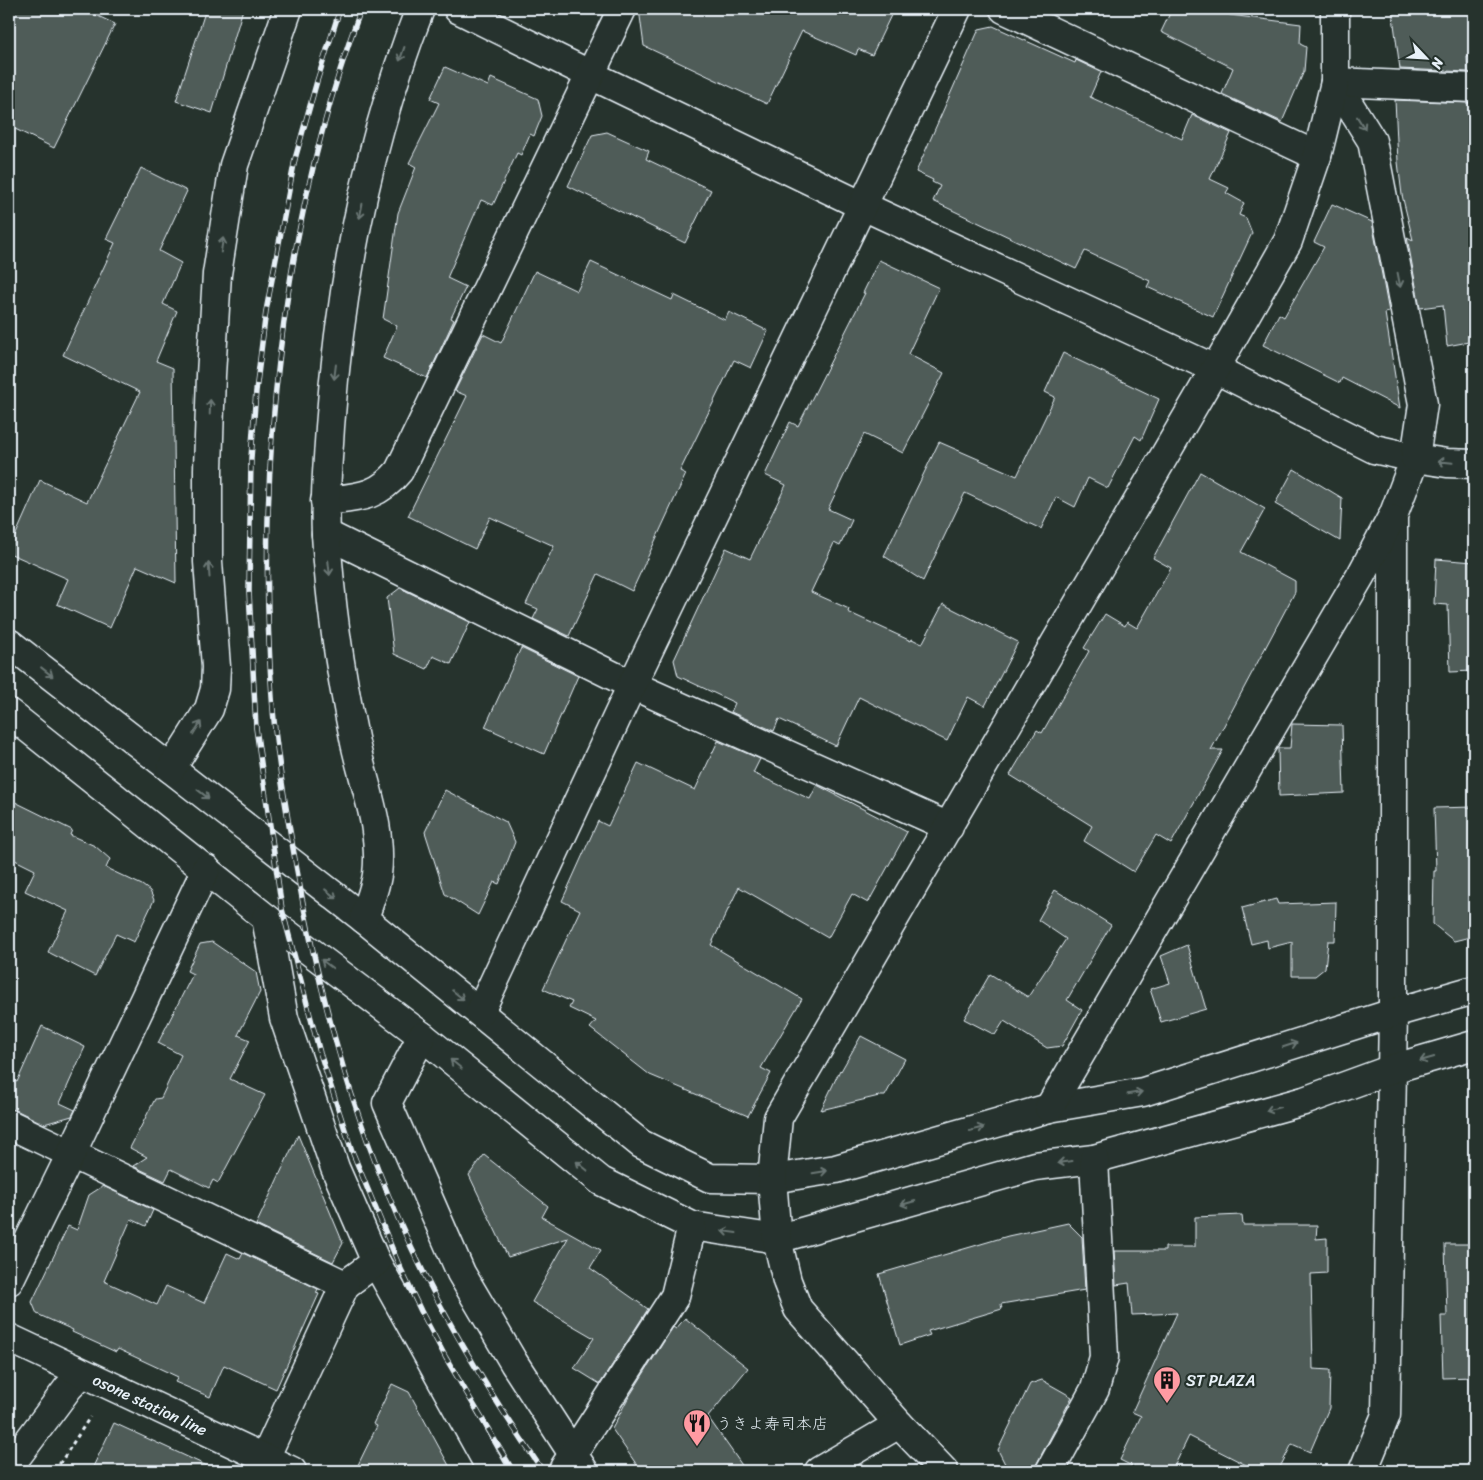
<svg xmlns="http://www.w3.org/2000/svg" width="1483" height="1480" font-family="Sriracha,'Klee One',sans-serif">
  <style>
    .building { fill: #505c59; stroke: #e8f1f8 }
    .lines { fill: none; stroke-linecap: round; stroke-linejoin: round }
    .minor-casing { stroke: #e8f1f8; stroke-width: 31 }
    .major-casing { stroke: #e8f1f8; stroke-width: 31 }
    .path { stroke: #e8f1f8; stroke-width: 3; stroke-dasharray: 4 4; stroke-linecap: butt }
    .minor { stroke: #26332d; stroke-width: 28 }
    .major { stroke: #26332d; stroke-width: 28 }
    .rail-casing { stroke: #e8f1f8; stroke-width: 5.5 }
    .rail { stroke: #26332d; stroke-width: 4; stroke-dasharray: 11; stroke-linecap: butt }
    .oneway { stroke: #6a7674 }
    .labels { text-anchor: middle; stroke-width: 4.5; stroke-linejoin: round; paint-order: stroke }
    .poi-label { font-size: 16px; fill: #e8f1f8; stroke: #26332d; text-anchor: start }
    .street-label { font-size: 16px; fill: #e8f1f8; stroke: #26332d }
  </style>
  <rect width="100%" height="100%" fill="#26332d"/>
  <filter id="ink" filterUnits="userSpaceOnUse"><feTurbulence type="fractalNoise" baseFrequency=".02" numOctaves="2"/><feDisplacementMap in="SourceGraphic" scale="10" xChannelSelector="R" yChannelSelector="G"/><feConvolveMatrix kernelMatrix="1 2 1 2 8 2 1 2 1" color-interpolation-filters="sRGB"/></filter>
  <g filter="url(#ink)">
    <g class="building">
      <polygon points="9,9 83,9 115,24 54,148 9,126"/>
      <polygon points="206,9 243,9 212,113 176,101"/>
      <polygon points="639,9 894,9 872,55 858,49 856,55 802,31 767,104 644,46"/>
      <polygon points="1172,9 1218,9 1230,15 1301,24 1300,44 1306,47 1304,71 1282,122 1222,94 1233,68 1161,32"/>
      <polygon points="1392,9 1474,9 1474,56 1467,57 1468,72 1400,69"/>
      <polygon points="993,26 1075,63 1076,60 1101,72 1090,97 1182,139 1192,115 1231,133 1210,179 1229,188 1226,193 1244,203 1239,215 1246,218 1252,233 1213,317 1147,287 1150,281 1085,251 1076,269 933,201 940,186 932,182 933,180 916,172 979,29"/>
      <polygon points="445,67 488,86 491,78 538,99 542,116 534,136 530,134 521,155 517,153 493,205 481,200 447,278 466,287 451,318 454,320 427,378 383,358 397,326 383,319 398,213 416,167 409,163 439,103 430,99"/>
      <polygon points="1395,100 1469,103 1470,141 1474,141 1474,341 1447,346 1443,305 1420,308 1407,237 1413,240 1402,195 1398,162"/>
      <polygon points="607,132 649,151 646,159 711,190 685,243 568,186 592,135"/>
      <polygon points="141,168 187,191 159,251 181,263 163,304 177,311 156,361 173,368 176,583 137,566 110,628 57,604 68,579 9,553 9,550 40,480 87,502 140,392 63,355 115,243 106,239"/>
      <polygon points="1332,204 1372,222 1389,312 1385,313 1400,408 1342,378 1340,383 1263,345 1279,314 1284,317 1324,247 1314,242"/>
      <polygon points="879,260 939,288 908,354 944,373 903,453 864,434 828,509 852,520 840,546 834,543 811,592 849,609 848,612 911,641 912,639 922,644 943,604 1018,642 985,706 968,697 947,741 859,697 836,746 779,719 774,731 731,712 735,703 678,676 674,660 726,548 750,559 786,485 765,475 790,422 798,426 865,293 863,293"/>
      <polygon points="591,262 672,300 674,295 725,320 729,312 768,331 751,368 734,360 680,471 686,474 632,591 598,574 569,636 533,619 538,609 526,604 554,546 490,517 475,549 408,516 467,396 455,391 483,334 501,343 535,271 577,291"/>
      <polygon points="1063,353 1159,399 1141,440 1135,436 1108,488 1088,478 1075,507 1056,497 1041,529 965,493 923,581 884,556 939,442 1017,476 1055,397 1045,392"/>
      <polygon points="1294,469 1342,498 1340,541 1275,504"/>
      <polygon points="1200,472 1265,509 1241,552 1295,581 1295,592 1211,750 1223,750 1171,844 1156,835 1134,872 1084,841 1092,826 1010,775 1037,730 1042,733 1089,651 1084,648 1105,614 1125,626 1127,622 1137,628 1171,568 1153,558"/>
      <polygon points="1436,559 1474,562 1474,671 1450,672 1448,605 1434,604"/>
      <polygon points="400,588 470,622 451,664 433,656 427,669 394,654 387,598"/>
      <polygon points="521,648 578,676 544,754 485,727"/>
      <polygon points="1292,724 1342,725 1344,793 1279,796 1278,748 1290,748"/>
      <polygon points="718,741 760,759 753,773 810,799 817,785 907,832 868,903 852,894 828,938 739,887 711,945 802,999 761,1068 771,1073 748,1116 650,1075 590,1028 596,1021 569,1008 572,1002 543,989 580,910 562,901 598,821 608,826 638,763 695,790"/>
      <polygon points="445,790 506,822 515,842 499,884 494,882 478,915 445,894 425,832"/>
      <polygon points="9,799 72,830 70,835 95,846 110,859 106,868 142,885 150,891 154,900 134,942 116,934 95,976 48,952 68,911 25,891 35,870 9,857"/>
      <polygon points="1474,807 1474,936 1454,941 1433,924 1434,871 1436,871 1434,808"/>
      <polygon points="1055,890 1111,925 1067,1000 1082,1010 1062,1046 1047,1048 1004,1021 995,1035 964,1019 990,974 1028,997 1066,939 1038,920"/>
      <polygon points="1276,899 1278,904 1336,902 1335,941 1328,941 1325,968 1315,976 1292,976 1292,942 1268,948 1267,940 1251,944 1242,908"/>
      <polygon points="212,942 256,972 260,992 238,1035 250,1040 230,1079 265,1095 218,1183 213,1180 209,1188 171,1169 165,1181 133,1166 147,1157 130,1148 155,1099 161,1098 181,1055 158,1043 193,974 187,971 200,944"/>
      <polygon points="1187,945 1206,1009 1161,1022 1150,989 1170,983 1161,956"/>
      <polygon points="42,1026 85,1047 60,1103 75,1110 72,1116 44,1124 16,1110 9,1109 9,1078 17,1082"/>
      <polygon points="861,1036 905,1059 885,1096 879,1096 821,1110 840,1070 841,1071"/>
      <polygon points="298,1135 343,1243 333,1262 256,1225"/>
      <polygon points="484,1155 548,1206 542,1217 601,1250 590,1268 648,1309 600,1384 574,1368 594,1338 532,1302 568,1238 508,1257 469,1175"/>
      <polygon points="103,1186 153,1210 146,1226 131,1219 104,1281 157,1305 166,1286 204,1303 227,1253 240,1259 243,1253 318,1289 316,1293 319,1294 276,1389 224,1365 210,1397 175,1382 178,1377 118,1349 116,1352 72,1332 73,1330 37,1314 32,1302 68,1226 77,1230 89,1195"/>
      <polygon points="1242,1215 1243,1225 1317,1225 1316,1239 1327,1238 1327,1273 1311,1274 1313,1369 1330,1370 1329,1408 1310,1452 1292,1444 1278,1471 1258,1471 1189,1436 1172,1471 1142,1471 1120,1460 1141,1416 1132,1412 1177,1313 1132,1315 1129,1283 1116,1285 1114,1251 1165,1251 1165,1247 1195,1247 1195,1217"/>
      <polygon points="1068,1223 1082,1237 1085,1290 1001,1304 1002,1309 928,1331 930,1335 900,1345 879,1274 1008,1236"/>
      <polygon points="1445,1244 1474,1244 1474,1377 1443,1378 1441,1316 1447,1316"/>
      <polygon points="685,1318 748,1368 708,1417 746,1471 641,1471 612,1429 627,1400 673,1327 676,1329"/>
      <polygon points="1042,1380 1072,1397 1036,1465 1007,1468 998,1450 1030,1384"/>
      <polygon points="392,1384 409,1392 452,1471 355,1471 377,1426 373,1424"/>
      <polygon points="114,1423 218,1471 91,1471"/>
    </g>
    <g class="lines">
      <g class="minor-casing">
        <g id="minor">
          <polyline points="458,9 591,75 861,205 1215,369 1374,449 1415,458 1393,516 1393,1013 1386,1415 1363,1471"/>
          <polyline points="1004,9 1317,156"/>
          <polyline points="1335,82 1372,141 1423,404 1415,458 1447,463 1474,464"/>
          <polyline points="1335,82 1474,88"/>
          <path d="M325 501C358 497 377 498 399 471L622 9"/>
          <polyline points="326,534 632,685 949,827"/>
          <polyline points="9,643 364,919 641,1144 710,1178 772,1179 836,1169 1049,1108 1143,1092 1393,1013 1474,990"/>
          <polyline points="9,713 266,918 422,1036 601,1181 692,1226 777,1239 1035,1166 1094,1159 1304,1101 1392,1069 1474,1045"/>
          <polyline points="171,769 209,709 215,689 216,667 208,562 208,469 211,375 217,274 234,165 288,9"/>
          <polyline points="266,918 284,1018 335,1168 376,1262 492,1471"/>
          <path d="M364 919C368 905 375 889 377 875 383 827 363 783 354 738 340 671 330 602 326 534 324 498 328 463 330 427 340 285 368 141 420 9"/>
          <polyline points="480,1012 632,685 957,9"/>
          <polyline points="422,1036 387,1103 461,1273 514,1363 584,1471"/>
          <polyline points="1049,1108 1361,575 1391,519"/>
          <polyline points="9,1124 345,1285 376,1262"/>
          <polyline points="9,1281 71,1154 206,869"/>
          <polyline points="899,1424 798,1309 787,1281 777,1239 772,1179 778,1118 1215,369 1288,241 1317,156 1335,82 1335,9"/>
          <polyline points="265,1458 345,1285"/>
          <polyline points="9,1462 12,1463 68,1388 82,1373"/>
          <polyline points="564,1468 675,1296 692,1226"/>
          <polyline points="1050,1471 1095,1389 1104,1357 1094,1159"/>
        </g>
      </g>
      <g class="major-casing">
        <g id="major">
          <path id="s1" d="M9 1338 292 1471"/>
          <polyline points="819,1471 899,1424 944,1471"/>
        </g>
      </g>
      <polyline class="path" points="55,1471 90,1417"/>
      <use href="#minor" class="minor"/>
      <use href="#major" class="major"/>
      <g class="rail-casing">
        <g id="rail">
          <polyline points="340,9 317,81 295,159 266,311 256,391 251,458 249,591 256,728 282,909 320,1053 352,1151 399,1265 421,1311 446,1358 513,1471"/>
          <path d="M361 9C281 226 256 467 272 697 276 753 286 809 296 865 317 986 349 1105 398 1218 437 1308 488 1392 543 1471"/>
        </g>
      </g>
      <use href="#rail" class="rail"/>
    </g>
    <defs><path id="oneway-shaft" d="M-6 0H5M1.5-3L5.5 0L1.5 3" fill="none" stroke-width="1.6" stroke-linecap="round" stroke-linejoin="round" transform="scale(1.25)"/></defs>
    <g class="oneway">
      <use href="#oneway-shaft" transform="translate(402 54) rotate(109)"/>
      <use href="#oneway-shaft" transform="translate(1361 123) rotate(58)"/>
      <use href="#oneway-shaft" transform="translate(361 211) rotate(101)"/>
      <use href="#oneway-shaft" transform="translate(222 245) rotate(-81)"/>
      <use href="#oneway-shaft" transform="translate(1399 280) rotate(79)"/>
      <use href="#oneway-shaft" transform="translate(335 372) rotate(97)"/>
      <use href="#oneway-shaft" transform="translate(210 407) rotate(-88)"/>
      <use href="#oneway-shaft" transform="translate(1445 462) rotate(-174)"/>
      <use href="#oneway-shaft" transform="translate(329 568) rotate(84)"/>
      <use href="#oneway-shaft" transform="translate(209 570) rotate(-94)"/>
      <use href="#oneway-shaft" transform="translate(47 672) rotate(38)"/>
      <use href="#oneway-shaft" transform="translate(197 728) rotate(-58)"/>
      <use href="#oneway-shaft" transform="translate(203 794) rotate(38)"/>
      <use href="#oneway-shaft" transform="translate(331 894) rotate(38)"/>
      <use href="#oneway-shaft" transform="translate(327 964) rotate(-143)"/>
      <use href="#oneway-shaft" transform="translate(458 995) rotate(39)"/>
      <use href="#oneway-shaft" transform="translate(1290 1045) rotate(-18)"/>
      <use href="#oneway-shaft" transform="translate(1427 1059) rotate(164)"/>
      <use href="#oneway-shaft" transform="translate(456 1064) rotate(-141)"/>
      <use href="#oneway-shaft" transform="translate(1135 1093) rotate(-10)"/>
      <use href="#oneway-shaft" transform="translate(1273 1109) rotate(165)"/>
      <use href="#oneway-shaft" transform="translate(977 1129) rotate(-16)"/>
      <use href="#oneway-shaft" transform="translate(1065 1162) rotate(173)"/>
      <use href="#oneway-shaft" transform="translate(582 1166) rotate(-141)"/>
      <use href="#oneway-shaft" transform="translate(820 1172) rotate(-9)"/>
      <use href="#oneway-shaft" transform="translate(908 1203) rotate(164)"/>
      <use href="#oneway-shaft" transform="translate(729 1232) rotate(-172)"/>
    </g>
  </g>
  <defs>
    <g id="building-pin" transform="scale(1.4375)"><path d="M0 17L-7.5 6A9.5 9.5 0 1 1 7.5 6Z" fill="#ff9aa2" stroke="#26332d"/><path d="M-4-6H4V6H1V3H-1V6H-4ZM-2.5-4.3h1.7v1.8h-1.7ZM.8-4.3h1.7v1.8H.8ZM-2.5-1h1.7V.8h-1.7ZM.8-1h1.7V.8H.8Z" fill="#111"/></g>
    <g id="restaurant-pin" transform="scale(1.4375)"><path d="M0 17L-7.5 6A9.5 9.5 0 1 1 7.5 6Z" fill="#ff9aa2" stroke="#26332d"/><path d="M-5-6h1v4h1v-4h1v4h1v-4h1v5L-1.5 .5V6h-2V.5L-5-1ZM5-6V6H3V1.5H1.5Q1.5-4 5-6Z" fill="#111"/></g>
  </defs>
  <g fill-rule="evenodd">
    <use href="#building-pin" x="1167" y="1380"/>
    <use href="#restaurant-pin" x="697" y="1423"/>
  </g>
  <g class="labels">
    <g class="poi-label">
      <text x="1186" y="1386">ST PLAZA</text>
      <text x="716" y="1429">うきよ寿司本店</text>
    </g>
    <g class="street-label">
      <text dy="6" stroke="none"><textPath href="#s1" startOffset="156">osone station line</textPath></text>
    </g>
  </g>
  <rect width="1483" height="1480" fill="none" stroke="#26332d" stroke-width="30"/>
  <rect x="15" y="15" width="1453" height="1450" fill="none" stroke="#e8f1f8" stroke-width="2" filter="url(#ink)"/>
  <g transform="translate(1426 58) rotate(115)" stroke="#26332d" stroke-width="4" paint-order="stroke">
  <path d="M0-4L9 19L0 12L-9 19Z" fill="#e8f1f8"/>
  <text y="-8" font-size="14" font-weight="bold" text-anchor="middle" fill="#e8f1f8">N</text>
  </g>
</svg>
